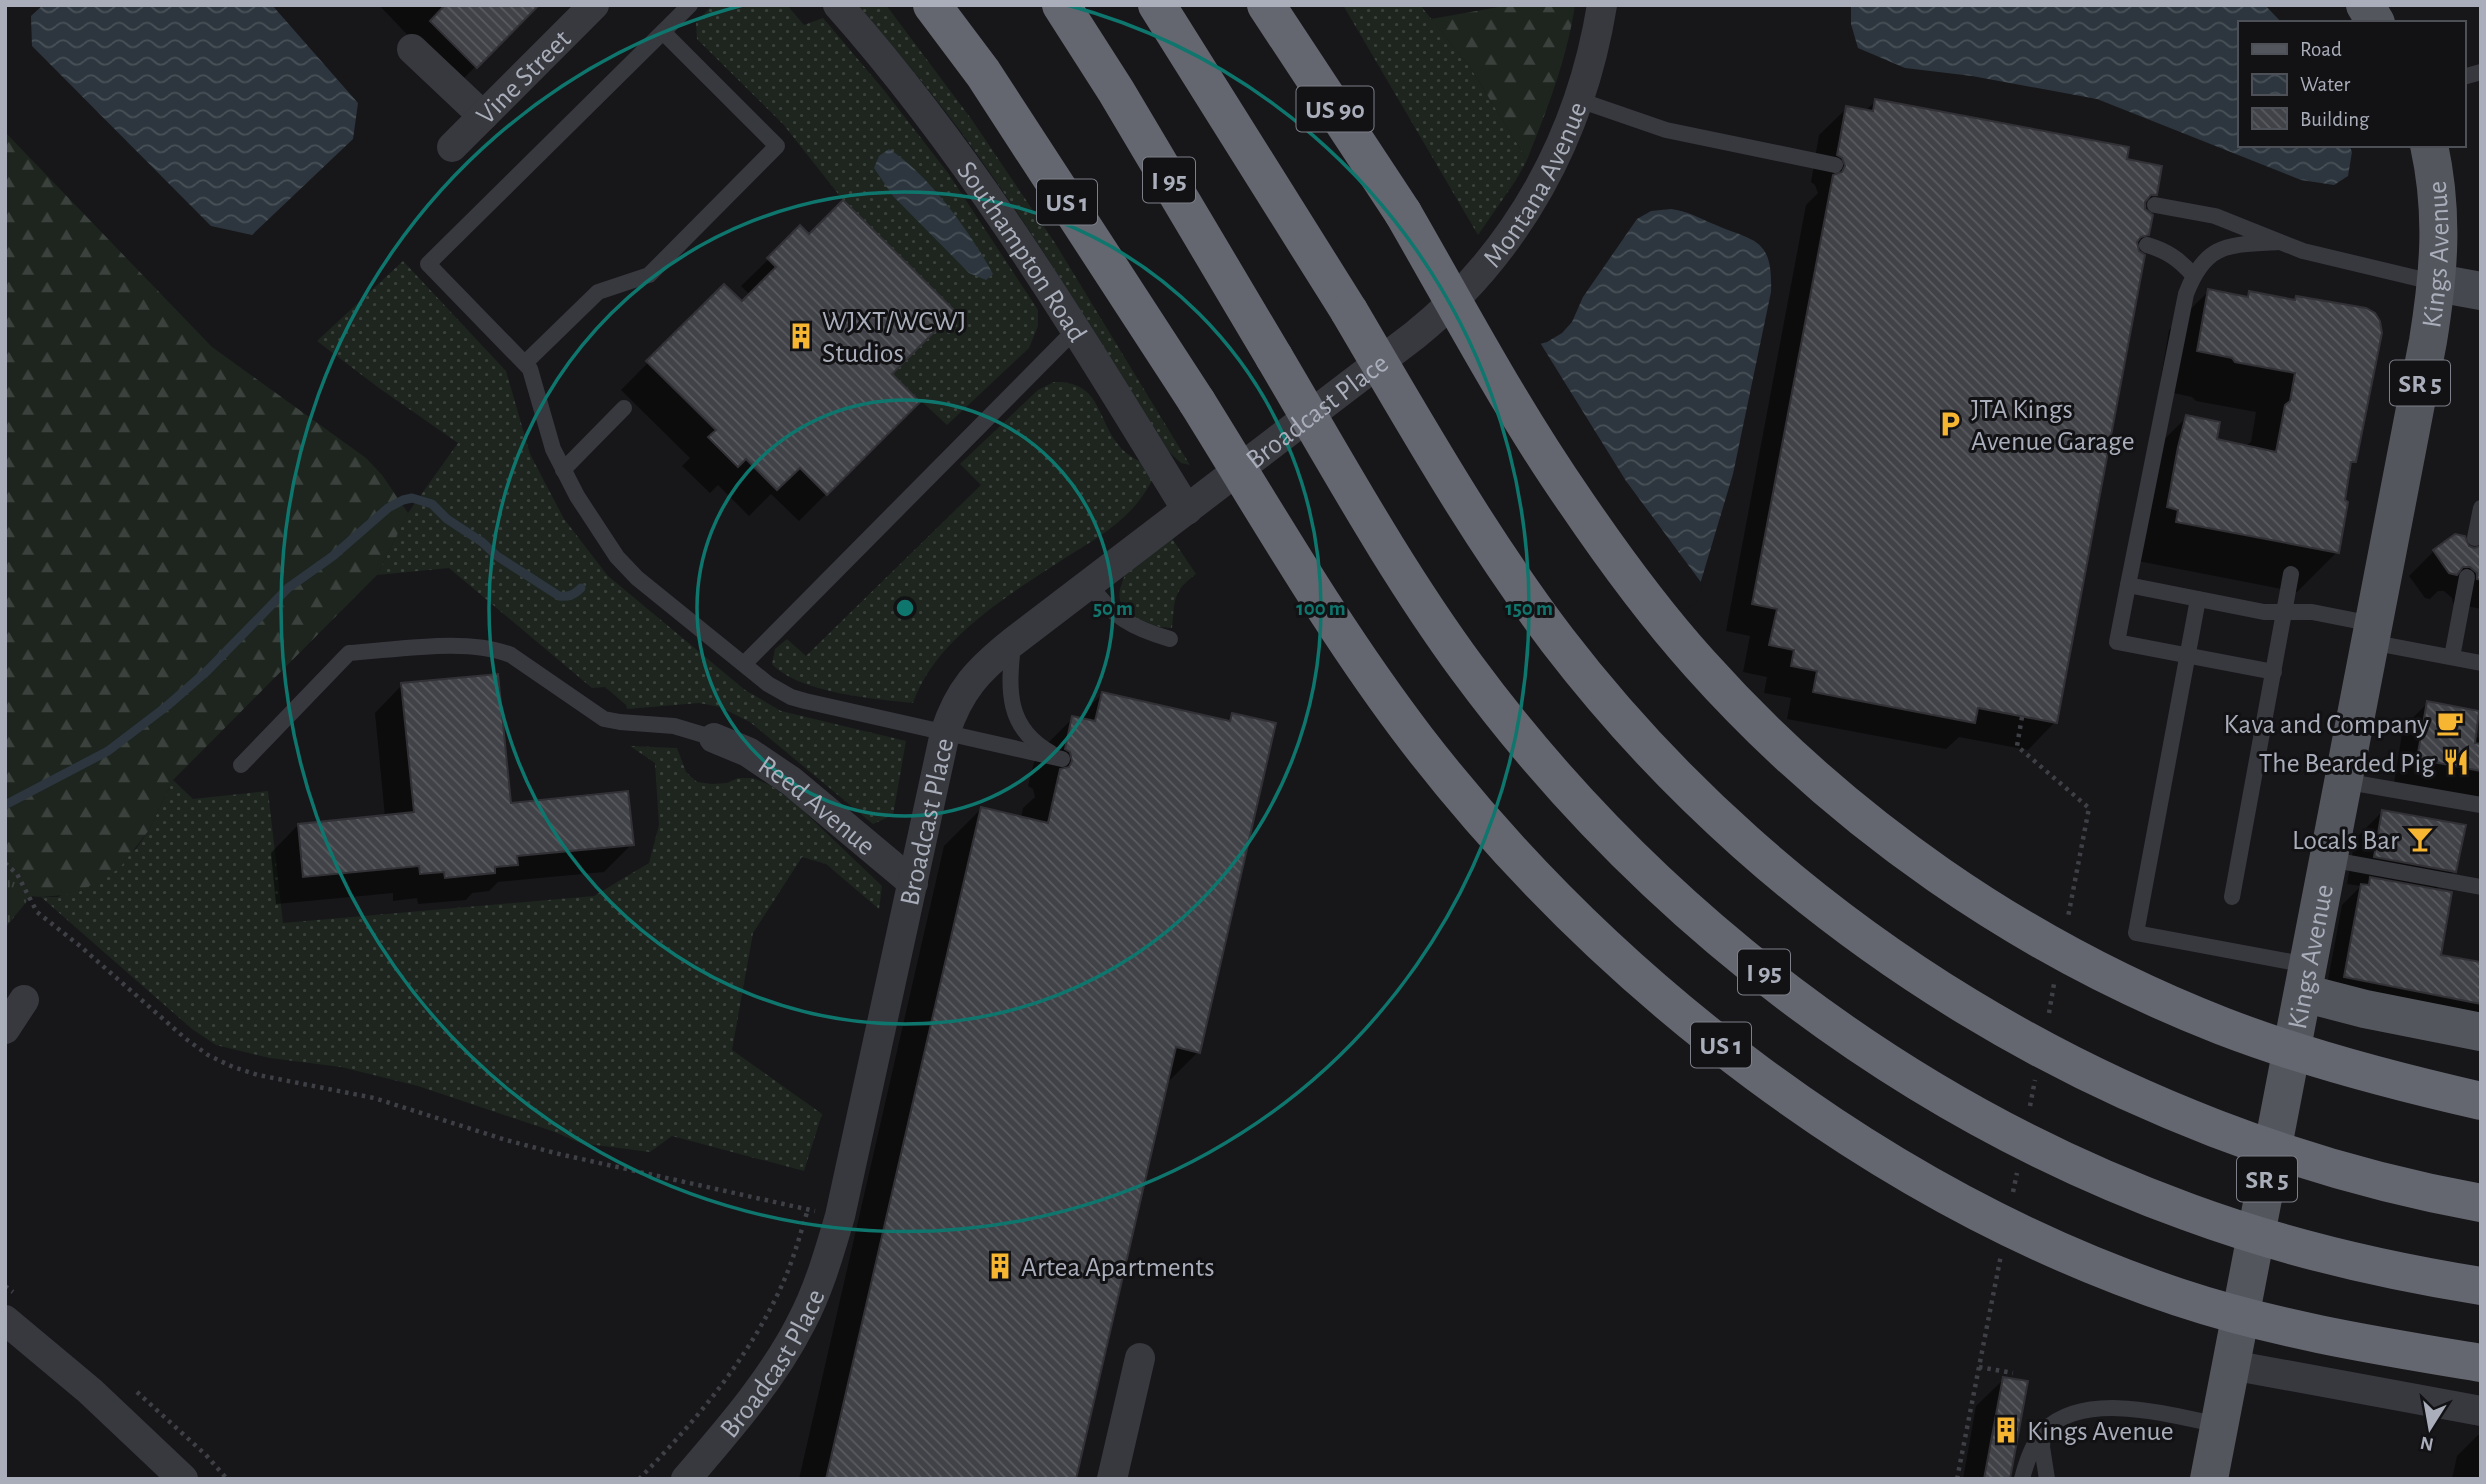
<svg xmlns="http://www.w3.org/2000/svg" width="2486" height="1484" font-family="'Alegreya Sans',sans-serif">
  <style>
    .grass { fill: url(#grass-dots) }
    .forest { fill: url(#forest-firs) }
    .park { fill: url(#park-tufts) }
    .water { fill: url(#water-waves) }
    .pier { fill: #17171a }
    .shadow { fill: #0007 }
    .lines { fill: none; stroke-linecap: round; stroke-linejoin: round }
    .stream { stroke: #2d363e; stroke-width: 9 }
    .building { fill: url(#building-back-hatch); stroke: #313136; stroke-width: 2 }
    .path { stroke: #3e4046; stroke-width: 4.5; stroke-dasharray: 3.5 5; stroke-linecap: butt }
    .lane { stroke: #38393f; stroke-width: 16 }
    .street { stroke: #38393f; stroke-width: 30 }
    .secondary { stroke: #46484f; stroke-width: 38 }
    .primary { stroke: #54565e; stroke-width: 38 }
    .highway { stroke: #646770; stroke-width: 38 }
    .highway-bridge { stroke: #646770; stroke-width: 38 }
    .ring { fill: none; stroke: #0f766e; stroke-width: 3.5 }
    .labels { text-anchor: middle; stroke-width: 6; stroke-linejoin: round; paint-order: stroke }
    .shield { fill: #121215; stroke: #7c7f88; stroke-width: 2 }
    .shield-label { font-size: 26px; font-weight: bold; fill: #a9aeba }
    .street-label { font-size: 28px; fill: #a9aeba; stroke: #121215 }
    .poi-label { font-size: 28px; fill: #a9aeba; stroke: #121215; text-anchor: start }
    .centre { fill: #0f766e; stroke: #121215; stroke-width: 3.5 }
    .ring-label { font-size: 21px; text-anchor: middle; font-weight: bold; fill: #0f766e; stroke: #121215; stroke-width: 6; stroke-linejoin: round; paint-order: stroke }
  </style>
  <defs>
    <pattern id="grass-dots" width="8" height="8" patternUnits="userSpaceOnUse" patternTransform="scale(1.75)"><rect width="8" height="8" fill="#1d251e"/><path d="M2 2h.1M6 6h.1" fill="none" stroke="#3b423d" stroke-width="1.8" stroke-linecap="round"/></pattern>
    <pattern id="forest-firs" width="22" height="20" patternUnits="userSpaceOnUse" patternTransform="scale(1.75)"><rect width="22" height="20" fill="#1d251e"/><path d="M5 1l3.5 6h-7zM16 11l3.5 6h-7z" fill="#3b423d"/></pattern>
    <pattern id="park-tufts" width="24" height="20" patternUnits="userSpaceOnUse" patternTransform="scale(1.75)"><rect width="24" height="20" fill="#1d251e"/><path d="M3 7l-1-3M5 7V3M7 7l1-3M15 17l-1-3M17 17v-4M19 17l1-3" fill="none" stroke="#3b423d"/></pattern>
    <pattern id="water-waves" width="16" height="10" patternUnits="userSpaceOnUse" patternTransform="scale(1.75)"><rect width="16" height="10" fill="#2d363e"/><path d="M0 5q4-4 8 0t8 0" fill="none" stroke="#495158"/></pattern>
    <pattern id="building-back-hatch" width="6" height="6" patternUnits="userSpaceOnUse" patternTransform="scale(1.75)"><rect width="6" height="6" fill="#414247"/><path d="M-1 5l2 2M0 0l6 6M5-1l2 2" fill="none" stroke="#5a5b5f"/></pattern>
  </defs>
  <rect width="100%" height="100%" fill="#17171a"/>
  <g class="grass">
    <polygon points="712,5 787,5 804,25 823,18 883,89 948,173 1038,310 1038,326 1029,348 947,425 892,374 955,310 843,200 783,124 697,39 696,23"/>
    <path d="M857 5H886L972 120 1055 243 1190 465 1181 463 1168 451C1111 359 1055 266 993 177 952 117 906 60 857 5Z"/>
    <polygon points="1343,5 1420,5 1470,67 1527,160 1516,180 1478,235"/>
    <polygon points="403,261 506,371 530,454 564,519 608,576 745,690 781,711 906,741 893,815 873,824 750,722 720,707 699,703 627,709 626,705 605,687 592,688 449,568 377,575 408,513 458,443 379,388 317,341"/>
    <path d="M1054 382C1099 381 1096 414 1117 443 1129 460 1143 460 1157 472 1150 484 1143 497 1133 508 1114 529 1089 543 1065 558 1010 594 935 639 913 703 875 699 799 693 772 664L775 649 787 639 806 656 981 485 960 464 1038 390Z"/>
    <path d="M1171 537 1196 574C1172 592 1175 600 1172 628 1150 628 1111 614 1121 586 1123 581 1124 575 1128 571 1140 558 1157 548 1171 537Z"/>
    <polygon points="630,746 677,748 686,772 697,782 712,784 727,783 738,778 753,778 770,785 795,803 882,886 879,909 826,864 802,857 753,933 732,1050 822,1114 804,1171 672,1136 650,1152 580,1143 555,1132 418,1086 341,1067 270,1058 216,1045 192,1029 41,897 58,897 136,849 149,830 173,780 193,799 268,791 283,923 594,896 649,863 659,825 655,763"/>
  </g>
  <g class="forest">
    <path d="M1510 5H1575C1567 59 1547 110 1527 160L1470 67 1431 19Z"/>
    <polygon points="5,132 212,347 366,458 382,475 408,513 377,575 173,780 149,830 119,869 75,894 41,897 5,894"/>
  </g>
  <polygon class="park" points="5,864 37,889 5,928"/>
  <g class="water">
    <polygon points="43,5 272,5 358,103 353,139 252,235 211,226 32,46 31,16"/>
    <polygon points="1851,5 2265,5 2282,23 2239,23 2239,145 2349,145 2352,152 2348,176 2334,185 2301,180 2097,99 1972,76 1905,68 1858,48 1851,24"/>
    <path d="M889 149C928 174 971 233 993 274L986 280 969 273 893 196 874 168 879 156Z"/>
    <path d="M1671 209C1687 211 1697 217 1711 223 1754 242 1773 236 1771 292L1733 474 1695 601 1529 347 1547 342 1562 333 1572 322 1583 297 1637 219 1651 211Z"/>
  </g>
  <polygon class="pier" points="1539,341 1626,481 1703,585 1696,604 1684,609 1665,608 1508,373 1515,356 1527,344"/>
  <g class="shadow">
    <polygon points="379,5 537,5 456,86"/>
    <polygon points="1876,101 2125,160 2155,194 2143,205 2147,234 2136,246 2055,722 2028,750 1959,737 1946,749 1787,719 1791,698 1764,693 1767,677 1743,672 1750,636 1726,631 1806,205 1818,193 1815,185 1811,182 1819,135 1847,108 1865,111"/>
    <polygon points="773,255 918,402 799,521 771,494 749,516 718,485 710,493 682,466 690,458 621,390 724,286 742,304 750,295 741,286"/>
    <polygon points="2209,291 2245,298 2249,293 2293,302 2297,298 2354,461 2349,467 2337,552 2297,592 2138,561 2128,547 2139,488 2147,456 2187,417 2215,441 2246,446 2251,442 2256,412 2196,401 2192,397 2159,390 2169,330"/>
    <polygon points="2456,536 2466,547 2474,550 2481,547 2481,609 2453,603 2452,598 2444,591 2438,591 2430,599 2425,598 2409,576 2434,551"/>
    <polygon points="402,685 510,805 632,844 604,872 498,882 489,891 472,893 466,900 418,904 417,898 393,901 393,893 276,904 271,853 298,825 385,817 375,713"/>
    <polygon points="1102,694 1225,722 1232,715 1198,1052 1165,1085 1074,1479 799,1479 944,846 981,809 1021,818 1023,808 1035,797 1033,789 1028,786 1036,755 1073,718 1077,719"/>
    <polygon points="2428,703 2474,737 2481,738 2481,808 2394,783 2403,727"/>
    <polygon points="2382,812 2454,871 2434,891 2438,956 2481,964 2481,1017 2325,996 2342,905 2361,886 2347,884 2355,839"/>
    <polygon points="2004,1379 2008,1479 1963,1479 1976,1406"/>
    <polygon points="2478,1435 2481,1435 2481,1479 2452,1479 2457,1456"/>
  </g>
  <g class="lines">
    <path class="stream" d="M5 805 108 751 167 706 207 671 288 588 333 556 388 508 403 500 412 498 432 504 447 519 482 542 497 556 559 596C569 597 574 595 581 588"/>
  </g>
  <g class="building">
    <polygon points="445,5 539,5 477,68 430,21"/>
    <polygon points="1875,99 2129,147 2127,159 2162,166 2157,195 2151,195 2145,202 2145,209 2153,215 2149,235 2141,237 2137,242 2139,251 2145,255 2057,723 1978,708 1975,723 1813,692 1817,671 1791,666 1794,650 1769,645 1777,609 1752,604 1833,175 1842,172 1845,166 1842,158 1837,155 1846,106 1873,111"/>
    <polygon points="843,200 955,311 892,374 920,402 827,495 800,468 777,490 746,459 738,467 708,437 716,430 646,361 724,284 742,301 776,267 767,258 800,225 809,234"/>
    <polygon points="2208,289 2248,297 2249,291 2295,300 2296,296 2366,308 2375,313 2380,321 2382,333 2356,462 2351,462 2345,500 2348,502 2339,553 2176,522 2178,510 2167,507 2178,447 2186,415 2220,422 2217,439 2276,452 2285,405 2290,401 2295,373 2235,362 2232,358 2197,351"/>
    <polygon points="2455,534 2465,536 2469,546 2474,548 2481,546 2481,580 2477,579 2477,573 2470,567 2463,567 2457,575 2449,573 2433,550"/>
    <polygon points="498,674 511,803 628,791 634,845 517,856 518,865 495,867 495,873 445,878 444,872 420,874 419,866 303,877 298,824 414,812 401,683"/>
    <polygon points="1102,692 1230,721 1232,713 1276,723 1200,1053 1176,1047 1076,1479 826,1479 981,807 1048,823 1060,769 1069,767 1072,761 1070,752 1065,749 1072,716 1095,721"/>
    <polygon points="2427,701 2479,711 2475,743 2481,744 2481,771 2417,759"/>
    <polygon points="2382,810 2466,825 2456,872 2374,857"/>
    <polygon points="2370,877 2452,892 2441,955 2481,962 2481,1004 2344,977 2361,884 2369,885"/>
    <polygon points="2003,1377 2028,1381 2010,1479 1984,1479"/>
  </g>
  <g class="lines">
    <g class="path">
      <polyline points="2022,717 2017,746 2089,808 2068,917"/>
      <polyline points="5,863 17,874 37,912 80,946 186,1039 208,1055 233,1067 258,1075 374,1098 506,1140 559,1154 815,1211"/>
      <polyline points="2049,1013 2054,984"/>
      <polyline points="2030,1106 2035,1080"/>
      <polyline points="2013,1192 2017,1173"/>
      <polyline points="5,1286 13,1292"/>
      <polyline points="1979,1367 2013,1373"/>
      <polyline points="137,1392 206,1455 227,1479"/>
      <path d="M639 1479C695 1422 749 1358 782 1285 793 1261 800 1235 808 1209"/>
      <polyline points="1957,1479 2001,1255"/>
    </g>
    <g class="lane">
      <polyline points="690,5 428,264 530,369 553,449 577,496 617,557 637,578 768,684 791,697 805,701 1062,759"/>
      <polyline points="2463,77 2481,72"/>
      <polyline points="1579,100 1666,130 1835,165"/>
      <polyline points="2155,205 2215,216 2303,251 2437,283"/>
      <path d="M2279 242C2230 245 2206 241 2186 294L2128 585 2264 612H2312L2373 624"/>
      <path d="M2147 245C2167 251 2179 259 2193 275"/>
      <polyline points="526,362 598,292 649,275 777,146 663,32"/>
      <polyline points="563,470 624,408"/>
      <polyline points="2475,538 2481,508"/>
      <path d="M1089 583C1112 617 1132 628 1170 639"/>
      <polyline points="2128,585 2117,642 2274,672"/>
      <polyline points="2198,599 2136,933 2308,965"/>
      <polyline points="2370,642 2481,663"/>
      <path d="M1013 645C1008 690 1006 728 1051 753"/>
      <polyline points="2452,657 2467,577"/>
      <polyline points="744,664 1075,330"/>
      <path d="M241 765 349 653C396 650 468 637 511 655L604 719 620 722 674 726 714 738"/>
      <polyline points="2343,781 2481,805"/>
      <polyline points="2328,859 2481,887"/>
      <polyline points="2232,897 2291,574"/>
      <polyline points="2043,1434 2042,1447 2047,1479"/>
      <path d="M2022 1479C2026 1463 2034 1441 2045 1430 2086 1390 2170 1415 2219 1425"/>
    </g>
    <g class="street">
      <path id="s1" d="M838 5C975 159 1080 336 1187 510"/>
      <polyline points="412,49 483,116"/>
      <path id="s2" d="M452 147 594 5"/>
      <path id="s3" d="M714 738 748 752 791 781 913 883"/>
      <polyline points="5,1029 24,1000"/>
      <polyline points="5,1320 90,1391 183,1479"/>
      <polyline points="2231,1365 2481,1411"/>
      <path id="s4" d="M686 1479C728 1430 772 1380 801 1323 819 1289 829 1253 840 1216L945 733C959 690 978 670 1013 642L1415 335C1518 252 1581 135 1602 5"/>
      <polyline points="1112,1479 1140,1358"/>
    </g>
    <polyline class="secondary" points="2437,283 2481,291"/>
    <g class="primary">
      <polyline points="2365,5 2376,23"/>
      <polyline points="2303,993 2365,1009 2481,1032"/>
      <path id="s5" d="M2209 1479 2428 341C2439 273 2444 213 2429 145"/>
    </g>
    <g class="highway">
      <polyline points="932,5 983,73 1197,402"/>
      <polyline points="1061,5 1116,91 1274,357"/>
      <polyline points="1157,5 1349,311"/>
      <polyline points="1266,5 1403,213"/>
    </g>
    <g class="highway-bridge">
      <path d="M1403 213C1459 310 1511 409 1575 501 1613 557 1654 613 1699 663 1842 823 2022 948 2222 1026 2305 1058 2393 1081 2481 1101"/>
      <path d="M1349 311C1415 423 1479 537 1558 641 1782 933 2119 1137 2481 1203"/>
      <path d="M1274 357C1336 462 1395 570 1467 668 1647 912 1903 1109 2188 1212 2283 1247 2381 1270 2481 1286"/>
      <path d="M1197 402C1268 516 1335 633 1417 740 1606 985 1882 1198 2178 1297 2277 1330 2379 1346 2481 1363"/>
    </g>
  </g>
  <g class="ring">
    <circle cx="905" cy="608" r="208"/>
    <circle cx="905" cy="608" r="416"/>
    <path d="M1067 5A624 624 0 1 1 743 5"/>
  </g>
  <defs>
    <g id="building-bare" transform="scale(2.1)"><path d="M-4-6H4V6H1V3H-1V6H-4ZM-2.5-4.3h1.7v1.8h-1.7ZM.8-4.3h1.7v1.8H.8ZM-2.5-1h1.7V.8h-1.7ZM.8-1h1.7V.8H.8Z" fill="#f7b632" stroke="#121215" stroke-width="2.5" paint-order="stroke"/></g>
    <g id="parking-bare" transform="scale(2.1)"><path d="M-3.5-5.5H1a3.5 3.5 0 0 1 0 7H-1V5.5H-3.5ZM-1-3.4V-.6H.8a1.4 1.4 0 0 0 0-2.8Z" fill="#f7b632" stroke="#121215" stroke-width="2.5" paint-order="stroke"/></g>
    <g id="cafe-bare" transform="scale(2.1)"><path d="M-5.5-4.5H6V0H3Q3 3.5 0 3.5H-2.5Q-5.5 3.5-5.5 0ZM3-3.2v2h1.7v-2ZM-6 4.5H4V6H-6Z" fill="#f7b632" stroke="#121215" stroke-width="2.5" paint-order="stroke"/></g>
    <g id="restaurant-bare" transform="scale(2.1)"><path d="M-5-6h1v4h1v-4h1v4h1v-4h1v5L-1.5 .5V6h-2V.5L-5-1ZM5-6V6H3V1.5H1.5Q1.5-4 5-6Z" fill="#f7b632" stroke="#121215" stroke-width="2.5" paint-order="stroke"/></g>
    <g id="bar-bare" transform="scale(2.1)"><path d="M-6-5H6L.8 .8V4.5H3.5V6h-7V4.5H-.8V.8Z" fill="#f7b632" stroke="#121215" stroke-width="2.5" paint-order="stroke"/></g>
  </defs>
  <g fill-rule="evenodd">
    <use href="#building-bare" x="801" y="336"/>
    <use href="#parking-bare" x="1950" y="424"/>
    <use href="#cafe-bare" x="2450" y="723"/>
    <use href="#restaurant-bare" x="2456" y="762"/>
    <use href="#bar-bare" x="2420" y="839"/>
    <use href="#building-bare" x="1000" y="1266"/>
    <use href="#building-bare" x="2006" y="1430"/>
  </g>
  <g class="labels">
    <g class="shield">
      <rect x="1296.5" y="86.5" width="77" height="45" rx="5"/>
      <rect x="1143" y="157.5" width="52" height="45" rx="5"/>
      <rect x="1037" y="179.5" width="60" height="45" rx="5"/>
      <rect x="2390" y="360.5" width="60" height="45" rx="5"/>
      <rect x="1738" y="949.5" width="52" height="45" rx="5"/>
      <rect x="1691" y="1022.5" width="60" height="45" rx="5"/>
      <rect x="2237" y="1156.5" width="60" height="45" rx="5"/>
    </g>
    <g class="shield-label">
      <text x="1335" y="118">US 90</text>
      <text x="1169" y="189">I 95</text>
      <text x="1067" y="211">US 1</text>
      <text x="2420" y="392">SR 5</text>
      <text x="1764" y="981">I 95</text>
      <text x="1721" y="1054">US 1</text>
      <text x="2267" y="1188">SR 5</text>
    </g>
    <g class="street-label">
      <text dy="10" stroke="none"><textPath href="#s2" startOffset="100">Vine Street</textPath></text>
      <text dy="10" stroke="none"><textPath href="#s4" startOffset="1619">Montana Avenue</textPath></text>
      <text dy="10" stroke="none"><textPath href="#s1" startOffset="308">Southampton Road</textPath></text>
      <text dy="10" stroke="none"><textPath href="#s5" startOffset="1246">Kings Avenue</textPath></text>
      <text dy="10" stroke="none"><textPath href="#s4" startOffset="1300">Broadcast Place</textPath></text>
      <text dy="10" stroke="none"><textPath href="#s3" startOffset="124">Reed Avenue</textPath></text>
      <text dy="10" stroke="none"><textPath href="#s4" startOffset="712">Broadcast Place</textPath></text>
      <text dy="10" stroke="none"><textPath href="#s5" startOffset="532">Kings Avenue</textPath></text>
      <text dy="10" stroke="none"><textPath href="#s4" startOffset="145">Broadcast Place</textPath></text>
    </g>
    <g class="poi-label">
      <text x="822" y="330">WJXT/WCWJ<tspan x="822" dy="32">Studios</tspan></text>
      <text x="1971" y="418">JTA Kings<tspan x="1971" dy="32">Avenue Garage</tspan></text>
      <text x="2429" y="733" text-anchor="end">Kava and Company</text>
      <text x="2435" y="772" text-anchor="end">The Bearded Pig</text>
      <text x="2399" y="849" text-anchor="end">Locals Bar</text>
      <text x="1021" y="1276">Artea Apartments</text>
      <text x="2027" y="1440">Kings Avenue</text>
    </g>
  </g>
  <circle cx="905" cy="608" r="10" class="centre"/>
  <g class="ring-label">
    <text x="1113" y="615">50 m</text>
    <text x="1321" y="615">100 m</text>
    <text x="1529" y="615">150 m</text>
  </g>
  <rect width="2486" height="1484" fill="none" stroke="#a9aeba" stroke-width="14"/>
  <rect x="2238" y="21" width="228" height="126" fill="#121215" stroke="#4e5057" stroke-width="2"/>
  <rect x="2252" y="44" width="35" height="10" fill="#54565e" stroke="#4e5057" stroke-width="2"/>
  <text x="2300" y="56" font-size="21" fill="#a9aeba">Road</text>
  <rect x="2252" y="74" width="35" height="21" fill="url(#water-waves)" stroke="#4e5057" stroke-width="2"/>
  <text x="2300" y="91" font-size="21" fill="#a9aeba">Water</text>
  <rect x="2252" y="108" width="35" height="21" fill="url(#building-back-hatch)" stroke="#4e5057" stroke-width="2"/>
  <text x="2300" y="126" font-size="21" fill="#a9aeba">Building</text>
  <g transform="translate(2430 1428) rotate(191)" stroke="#121215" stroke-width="5" paint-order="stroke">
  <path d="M0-5L12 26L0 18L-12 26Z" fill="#a9aeba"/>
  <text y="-10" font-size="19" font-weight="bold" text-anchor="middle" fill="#a9aeba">N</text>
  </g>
</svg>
